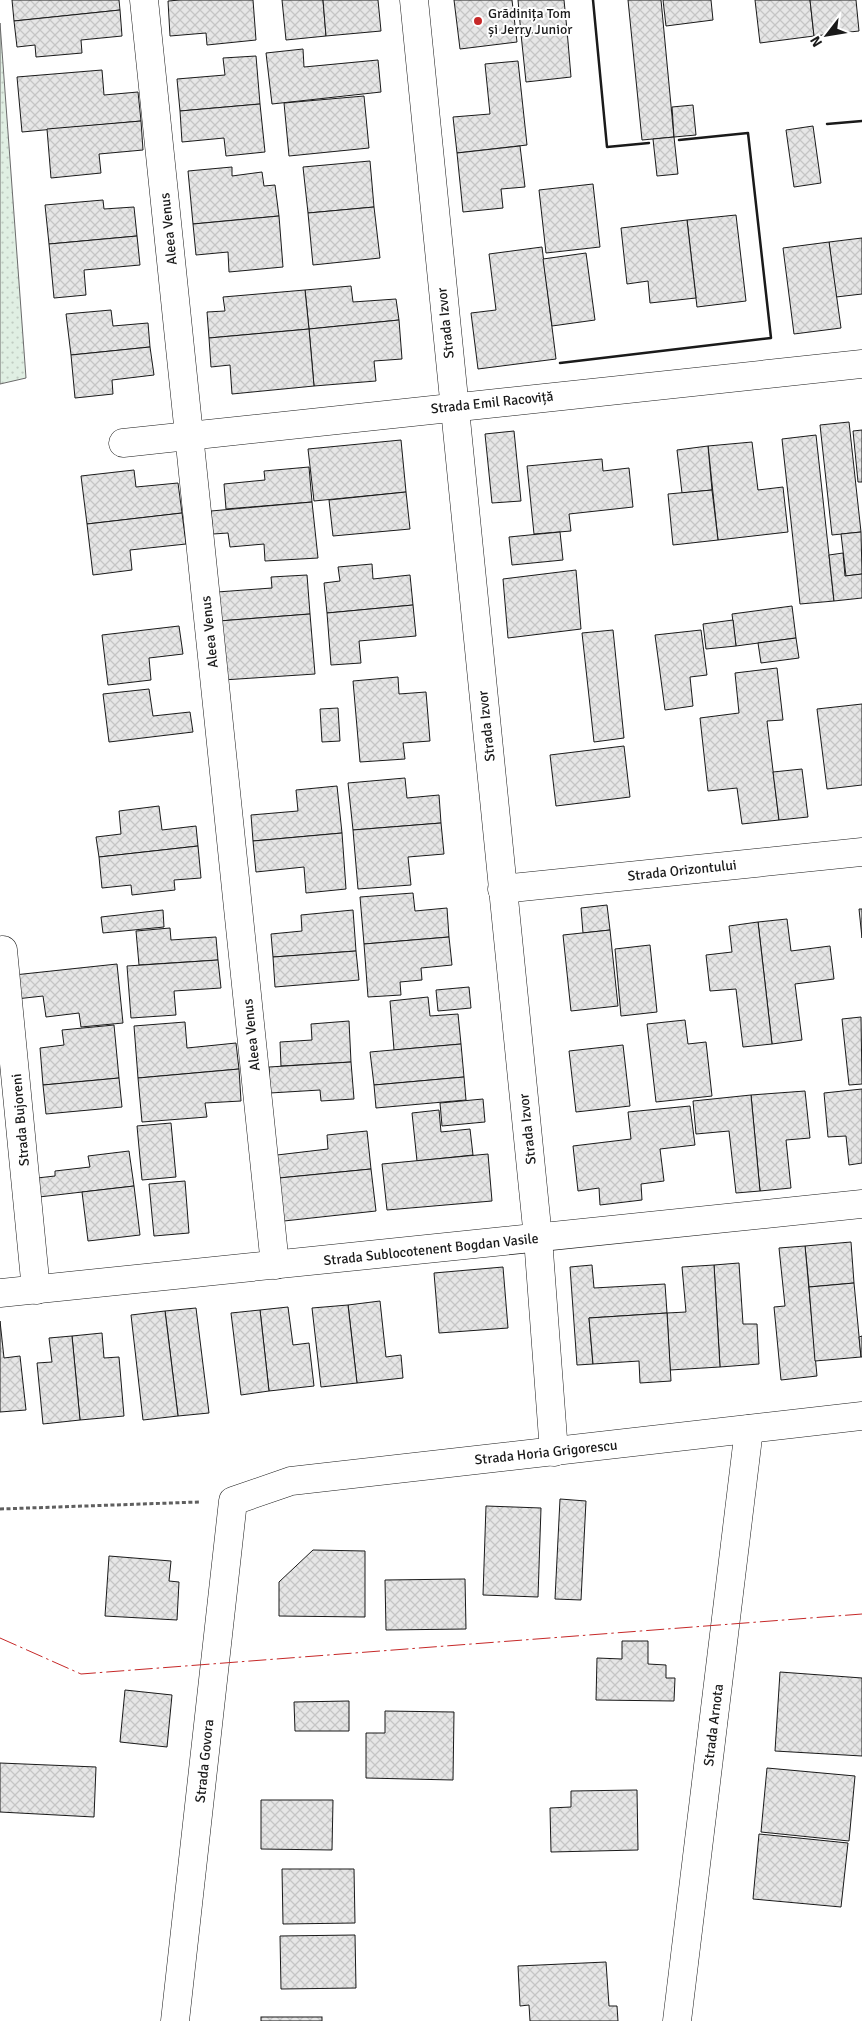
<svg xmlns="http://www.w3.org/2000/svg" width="862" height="2021" font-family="Signika,sans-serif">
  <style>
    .park { fill: url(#park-dots); stroke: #6a6a6a }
    .building { fill: url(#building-cross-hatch); stroke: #1a1a1a }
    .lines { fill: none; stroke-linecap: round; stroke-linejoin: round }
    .street-casing { stroke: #1a1a1a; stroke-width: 29 }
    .path { stroke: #5f5f5f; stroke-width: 3; stroke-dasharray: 4 2.5; stroke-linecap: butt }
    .street { stroke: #fff; stroke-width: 28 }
    .wall { stroke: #1a1a1a; stroke-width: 2.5 }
    .power { stroke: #c62828; stroke-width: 1; stroke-dasharray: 18 4 2.5 4; stroke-linecap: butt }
    .poi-dot { fill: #c62828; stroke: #fff; stroke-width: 2 }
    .labels { text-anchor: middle; stroke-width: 4; stroke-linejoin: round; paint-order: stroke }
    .poi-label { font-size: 14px; fill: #1a1a1a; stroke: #fff; text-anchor: start }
    .street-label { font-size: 14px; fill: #1a1a1a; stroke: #fff }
  </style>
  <defs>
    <pattern id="park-dots" width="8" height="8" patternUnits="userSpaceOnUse" patternTransform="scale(1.25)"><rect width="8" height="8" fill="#e0efe3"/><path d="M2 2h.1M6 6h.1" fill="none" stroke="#c0ccc2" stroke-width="1.8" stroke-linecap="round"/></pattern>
    <pattern id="building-cross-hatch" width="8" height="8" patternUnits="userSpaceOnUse" patternTransform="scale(1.25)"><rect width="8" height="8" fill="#e6e6e6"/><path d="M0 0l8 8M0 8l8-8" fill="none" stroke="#c5c5c5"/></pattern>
  </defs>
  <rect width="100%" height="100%" fill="#fff"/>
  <polygon class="park" points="0,23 26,378 0,384"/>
  <g class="building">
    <polygon points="12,0 119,0 120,10 14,21"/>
    <polygon points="180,0 253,0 256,40 207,45 206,33 170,36 168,1"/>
    <polygon points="282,0 323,0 326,36 286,40"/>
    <polygon points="323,0 378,0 381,31 326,36"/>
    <polygon points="454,0 512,0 517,42 460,49"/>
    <polygon points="518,0 564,0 567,30 521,34"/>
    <polygon points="628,0 661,0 674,137 642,140"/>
    <polygon points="663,0 711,0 713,20 666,26"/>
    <polygon points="755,0 810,0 814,36 760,43"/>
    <polygon points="810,0 856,0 859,31 814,36"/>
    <polygon points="120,10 122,36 81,40 82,53 36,57 35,45 17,47 14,21"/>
    <polygon points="567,30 571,77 526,82 521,34"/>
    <polygon points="303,49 304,67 378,60 381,92 272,104 266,53"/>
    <polygon points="256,56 260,104 180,111 177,79 225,75 223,58"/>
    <polygon points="518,61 527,145 457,153 453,117 490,114 485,64"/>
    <polygon points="102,70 104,95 138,92 141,121 22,132 17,77"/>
    <polygon points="364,96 369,148 289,156 284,103"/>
    <polygon points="260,104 265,152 226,156 224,138 182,142 180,111"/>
    <polygon points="693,105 696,135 674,137 672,107"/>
    <polygon points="141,121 143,150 99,154 101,173 51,178 47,129"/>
    <polygon points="813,126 821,183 794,187 786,130"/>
    <polygon points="674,137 678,174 657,176 653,139"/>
    <polygon points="520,146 525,187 501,189 503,208 463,212 457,153"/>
    <polygon points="370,161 374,207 308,213 303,167"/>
    <polygon points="232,167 232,176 262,172 264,186 275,185 279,216 193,224 188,171"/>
    <polygon points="593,184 600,247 546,253 539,190"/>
    <polygon points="103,200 104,209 134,207 137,236 49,244 45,205"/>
    <polygon points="374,207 380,258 313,265 308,213"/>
    <polygon points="736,215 746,301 697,307 687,220"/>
    <polygon points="279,216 283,267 229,272 228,252 196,255 193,224"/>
    <polygon points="687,220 696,298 650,303 648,281 627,284 621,228"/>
    <polygon points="137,236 140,265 84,270 86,295 54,298 49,244"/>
    <polygon points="862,238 862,294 836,297 829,242"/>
    <polygon points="829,242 841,328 794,334 783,248"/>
    <polygon points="542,247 556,359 478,369 471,313 496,310 489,254"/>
    <polygon points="586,253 595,320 552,326 543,259"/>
    <polygon points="351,286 353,302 396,299 399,320 309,329 305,290"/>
    <polygon points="305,290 309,329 209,338 207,312 225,311 223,297"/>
    <polygon points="111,310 113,326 148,323 150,347 71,355 66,314"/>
    <polygon points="399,320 402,359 374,361 376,381 314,386 309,329"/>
    <polygon points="309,329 314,386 232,394 230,365 211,367 209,338"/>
    <polygon points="150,347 154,375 112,380 113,394 75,398 71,355"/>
    <polygon points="849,422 861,532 832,535 820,425"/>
    <polygon points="862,430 862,482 858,482 853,431"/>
    <polygon points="514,431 521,501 492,503 485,434"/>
    <polygon points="816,435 834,601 800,604 782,439"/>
    <polygon points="401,440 406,492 314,501 308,449"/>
    <polygon points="752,442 758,490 783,487 788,532 718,540 708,446"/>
    <polygon points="708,446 712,490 682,493 677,450"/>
    <polygon points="602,459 603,471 629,468 633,507 569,514 571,531 534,534 527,466"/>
    <polygon points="309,467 312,502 226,509 224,484 265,480 264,471"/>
    <polygon points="134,470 136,487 178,483 182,513 87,524 81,476"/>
    <polygon points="712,490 718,540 673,545 668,494"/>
    <polygon points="406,492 410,529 333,536 329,500"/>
    <polygon points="312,502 318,558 265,561 264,544 230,547 228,533 213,534 211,511"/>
    <polygon points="182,513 186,544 130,550 132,570 93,575 87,524"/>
    <polygon points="560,532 563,560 512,565 509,537"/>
    <polygon points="861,532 862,574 846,576 841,534"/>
    <polygon points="843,553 845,576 862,574 862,598 834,601 829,555"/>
    <polygon points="372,564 373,579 410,575 413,605 327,613 324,583 340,581 338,567"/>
    <polygon points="576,570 581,629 508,638 503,579"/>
    <polygon points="307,575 310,614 219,621 217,592 272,588 271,577"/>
    <polygon points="413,605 416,636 359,641 361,663 331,665 327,613"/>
    <polygon points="792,606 796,638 736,646 732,614"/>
    <polygon points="310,614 315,674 223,680 219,621"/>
    <polygon points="733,620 736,646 706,649 703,624"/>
    <polygon points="179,626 183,654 149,658 151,680 108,685 102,635"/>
    <polygon points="613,630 624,738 594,742 582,633"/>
    <polygon points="701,630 707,675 690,677 693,706 665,710 655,635"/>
    <polygon points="796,638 799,658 761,663 758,643"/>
    <polygon points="777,668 783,720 767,721 779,820 742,824 737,788 708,791 700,718 739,713 735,673"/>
    <polygon points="398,677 399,694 426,692 430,741 403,743 405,759 360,762 353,681"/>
    <polygon points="149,689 153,716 190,712 193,732 109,742 103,694"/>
    <polygon points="862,704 862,785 827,789 817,709"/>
    <polygon points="338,708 340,741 322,742 320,709"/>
    <polygon points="624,746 630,797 556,806 550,755"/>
    <polygon points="802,769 808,817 779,820 773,772"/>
    <polygon points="405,778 407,798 439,795 441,823 353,830 348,783"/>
    <polygon points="337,786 342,833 253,841 251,815 298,811 296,790"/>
    <polygon points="159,806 162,830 196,826 198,846 99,857 96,837 121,834 119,811"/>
    <polygon points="441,823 444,854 408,857 411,885 358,889 353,830"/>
    <polygon points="342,833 346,889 306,893 304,867 256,872 253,841"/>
    <polygon points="198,846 201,878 174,880 175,890 132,895 131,885 102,888 99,857"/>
    <polygon points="413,893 415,911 447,908 449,937 364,944 360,897"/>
    <polygon points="607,905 610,930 583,933 581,908"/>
    <polygon points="859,909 862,909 862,938"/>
    <polygon points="163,910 164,927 103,933 101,917"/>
    <polygon points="353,910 356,951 273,957 271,934 302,931 301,915"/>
    <polygon points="787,919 791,951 830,946 834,979 795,984 802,1040 772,1044 758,922"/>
    <polygon points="758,922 772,1044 743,1047 736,989 710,991 706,955 732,952 729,926"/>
    <polygon points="170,928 171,940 216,937 218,960 139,965 136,931"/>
    <polygon points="610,930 618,1006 571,1011 563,935"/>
    <polygon points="449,937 452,965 421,968 422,980 400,982 401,995 368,997 364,944"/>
    <polygon points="650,945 657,1012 621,1016 615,949"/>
    <polygon points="356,951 359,980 275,987 273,957"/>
    <polygon points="218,960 221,988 174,991 176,1015 131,1018 127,966"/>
    <polygon points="117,964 123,1023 81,1027 79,1013 46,1017 43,996 16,999 14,975"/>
    <polygon points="469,987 471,1008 438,1011 436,990"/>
    <polygon points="428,997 430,1016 458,1014 461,1044 394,1050 390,1001"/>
    <polygon points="861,1017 862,1084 849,1085 842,1019"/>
    <polygon points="685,1020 688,1044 706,1042 712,1096 656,1102 647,1024"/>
    <polygon points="349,1021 351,1062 281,1066 280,1042 312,1040 311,1024"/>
    <polygon points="185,1022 187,1048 236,1043 239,1069 138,1078 134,1026"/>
    <polygon points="114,1025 119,1078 43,1085 40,1048 64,1045 62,1030"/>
    <polygon points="461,1044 464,1077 374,1085 370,1052"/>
    <polygon points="623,1045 630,1106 576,1112 569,1051"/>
    <polygon points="351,1062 354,1099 321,1101 320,1090 270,1093 269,1067"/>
    <polygon points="239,1069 241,1101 205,1103 207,1117 142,1122 138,1078"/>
    <polygon points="464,1077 466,1100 376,1108 374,1085"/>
    <polygon points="119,1078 122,1107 46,1114 43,1085"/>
    <polygon points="862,1089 862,1163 849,1165 846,1136 828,1137 824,1093"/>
    <polygon points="805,1091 810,1138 786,1140 791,1188 760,1191 751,1095"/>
    <polygon points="751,1095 760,1191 736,1193 729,1131 696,1134 693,1101"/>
    <polygon points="483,1099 485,1122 442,1126 440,1103"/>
    <polygon points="690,1106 695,1145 660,1149 664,1181 641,1184 642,1200 600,1205 599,1188 578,1191 573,1146 631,1139 628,1112"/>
    <polygon points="439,1110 441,1132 470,1129 473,1155 417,1161 412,1113"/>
    <polygon points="171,1123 176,1177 142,1180 137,1126"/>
    <polygon points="367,1131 371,1169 279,1178 277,1155 328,1149 327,1135"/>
    <polygon points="129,1151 134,1186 39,1197 37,1178 55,1176 55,1171 90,1167 88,1156"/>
    <polygon points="488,1154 492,1201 387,1210 382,1164"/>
    <polygon points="371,1169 376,1211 284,1221 279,1178"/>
    <polygon points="185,1181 189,1233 154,1236 149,1184"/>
    <polygon points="134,1186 140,1235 88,1241 82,1192"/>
    <polygon points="851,1242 854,1283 809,1287 805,1246"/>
    <polygon points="805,1246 817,1376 781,1380 774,1307 785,1306 779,1248"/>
    <polygon points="739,1263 743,1324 757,1324 759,1364 720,1367 714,1265"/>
    <polygon points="592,1265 594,1288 665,1284 667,1313 589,1318 593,1364 577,1365 570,1267"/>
    <polygon points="714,1265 720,1367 670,1370 667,1313 686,1312 682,1267"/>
    <polygon points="503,1267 508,1328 439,1333 434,1273"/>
    <polygon points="854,1283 861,1357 815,1361 809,1287"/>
    <polygon points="380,1301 386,1357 401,1355 403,1378 357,1383 348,1305"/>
    <polygon points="348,1305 357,1383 321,1387 312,1308"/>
    <polygon points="288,1307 293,1345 309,1343 314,1386 269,1391 260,1310"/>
    <polygon points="196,1308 209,1413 178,1416 165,1311"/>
    <polygon points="260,1310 269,1391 241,1395 231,1313"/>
    <polygon points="165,1311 178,1416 143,1420 131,1315"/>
    <polygon points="667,1313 671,1381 640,1383 639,1361 593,1364 589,1318"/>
    <polygon points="0,1321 4,1358 20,1356 26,1410 0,1412"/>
    <polygon points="102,1333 104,1358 119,1357 124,1416 80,1420 72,1336"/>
    <polygon points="72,1336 80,1420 43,1424 37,1363 52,1362 49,1338"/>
    <polygon points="862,1336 862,1357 861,1357 859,1337"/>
    <polygon points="560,1499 586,1501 581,1600 555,1599"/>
    <polygon points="486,1506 541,1508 538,1597 483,1595"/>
    <polygon points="313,1550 365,1551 365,1617 279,1616 279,1582"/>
    <polygon points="109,1556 171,1561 169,1581 179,1582 177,1620 105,1616"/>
    <polygon points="465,1579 466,1629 386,1630 385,1580"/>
    <polygon points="622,1641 648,1641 648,1664 666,1665 666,1678 675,1678 674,1701 596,1700 597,1658 622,1659"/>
    <polygon points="780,1672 862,1678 862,1756 775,1751"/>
    <polygon points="125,1690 172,1695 167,1747 120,1742"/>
    <polygon points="349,1701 349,1731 295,1731 294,1702"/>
    <polygon points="385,1711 454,1712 453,1780 366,1778 366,1733 385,1733"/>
    <polygon points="0,1763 96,1767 94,1817 0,1812"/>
    <polygon points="767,1768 855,1776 849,1841 761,1832"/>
    <polygon points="637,1790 638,1850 551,1852 550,1808 571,1807 571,1791"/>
    <polygon points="261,1800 333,1800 332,1850 261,1849"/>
    <polygon points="759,1834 848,1843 841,1907 753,1899"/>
    <polygon points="282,1869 354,1869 355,1923 283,1924"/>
    <polygon points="355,1935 356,1988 281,1989 280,1936"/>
    <polygon points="606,1962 609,2006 617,2006 618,2021 530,2021 529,2005 520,2006 518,1966"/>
    <rect x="261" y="2017" width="61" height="4"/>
  </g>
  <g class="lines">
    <g class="street-casing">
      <g id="street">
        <polyline points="144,0 275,1265"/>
        <polyline points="414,0 538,1238 554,1452"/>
        <polyline points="123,443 862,364"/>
        <polyline points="502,889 862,852"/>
        <polyline points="3,950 36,1290"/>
        <polyline points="0,1293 862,1204"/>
        <polyline points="175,2021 233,1501 291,1481 862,1416"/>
        <polyline points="677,2021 749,1429"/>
      </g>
    </g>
    <polyline class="path" points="0,1509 199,1502"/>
    <use href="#street" class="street"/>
    <g class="wall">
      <polyline points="593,0 607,147 649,143"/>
      <polyline points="827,124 862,121"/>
      <polyline points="560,363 771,338 748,133 679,140"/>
    </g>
    <polyline class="power" points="0,1638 81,1674 862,1614"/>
  </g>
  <circle class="poi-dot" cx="478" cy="21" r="5"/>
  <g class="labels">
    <g class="poi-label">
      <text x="488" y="18">Grădinița Tom<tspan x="488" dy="16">și Jerry Junior</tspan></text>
    </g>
    <g class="street-label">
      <text transform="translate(168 229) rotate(-96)" y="5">Aleea Venus</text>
      <text transform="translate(445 323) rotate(-96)" y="5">Strada Izvor</text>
      <text transform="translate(492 402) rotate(-6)" y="5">Strada Emil Racoviță</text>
      <text transform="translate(209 632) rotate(-96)" y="5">Aleea Venus</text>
      <text transform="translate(486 726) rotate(-96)" y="5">Strada Izvor</text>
      <text transform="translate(682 870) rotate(-6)" y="5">Strada Orizontului</text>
      <text transform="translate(251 1035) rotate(-96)" y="5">Aleea Venus</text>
      <text transform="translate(20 1120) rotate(-95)" y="5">Strada Bujoreni</text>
      <text transform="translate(527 1129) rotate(-96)" y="5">Strada Izvor</text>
      <text transform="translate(431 1249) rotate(-6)" y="5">Strada Sublocotenent Bogdan Vasile</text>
      <text transform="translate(546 1452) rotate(-6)" y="5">Strada Horia Grigorescu</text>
      <text transform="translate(713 1725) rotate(-83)" y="5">Strada Arnota</text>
      <text transform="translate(204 1761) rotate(-84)" y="5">Strada Govora</text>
    </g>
  </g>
  <g transform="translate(827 35) rotate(239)" stroke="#ffffff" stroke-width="4" paint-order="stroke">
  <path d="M0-4L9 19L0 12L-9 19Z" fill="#1a1a1a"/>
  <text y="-8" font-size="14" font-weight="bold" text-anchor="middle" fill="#1a1a1a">N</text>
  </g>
</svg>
